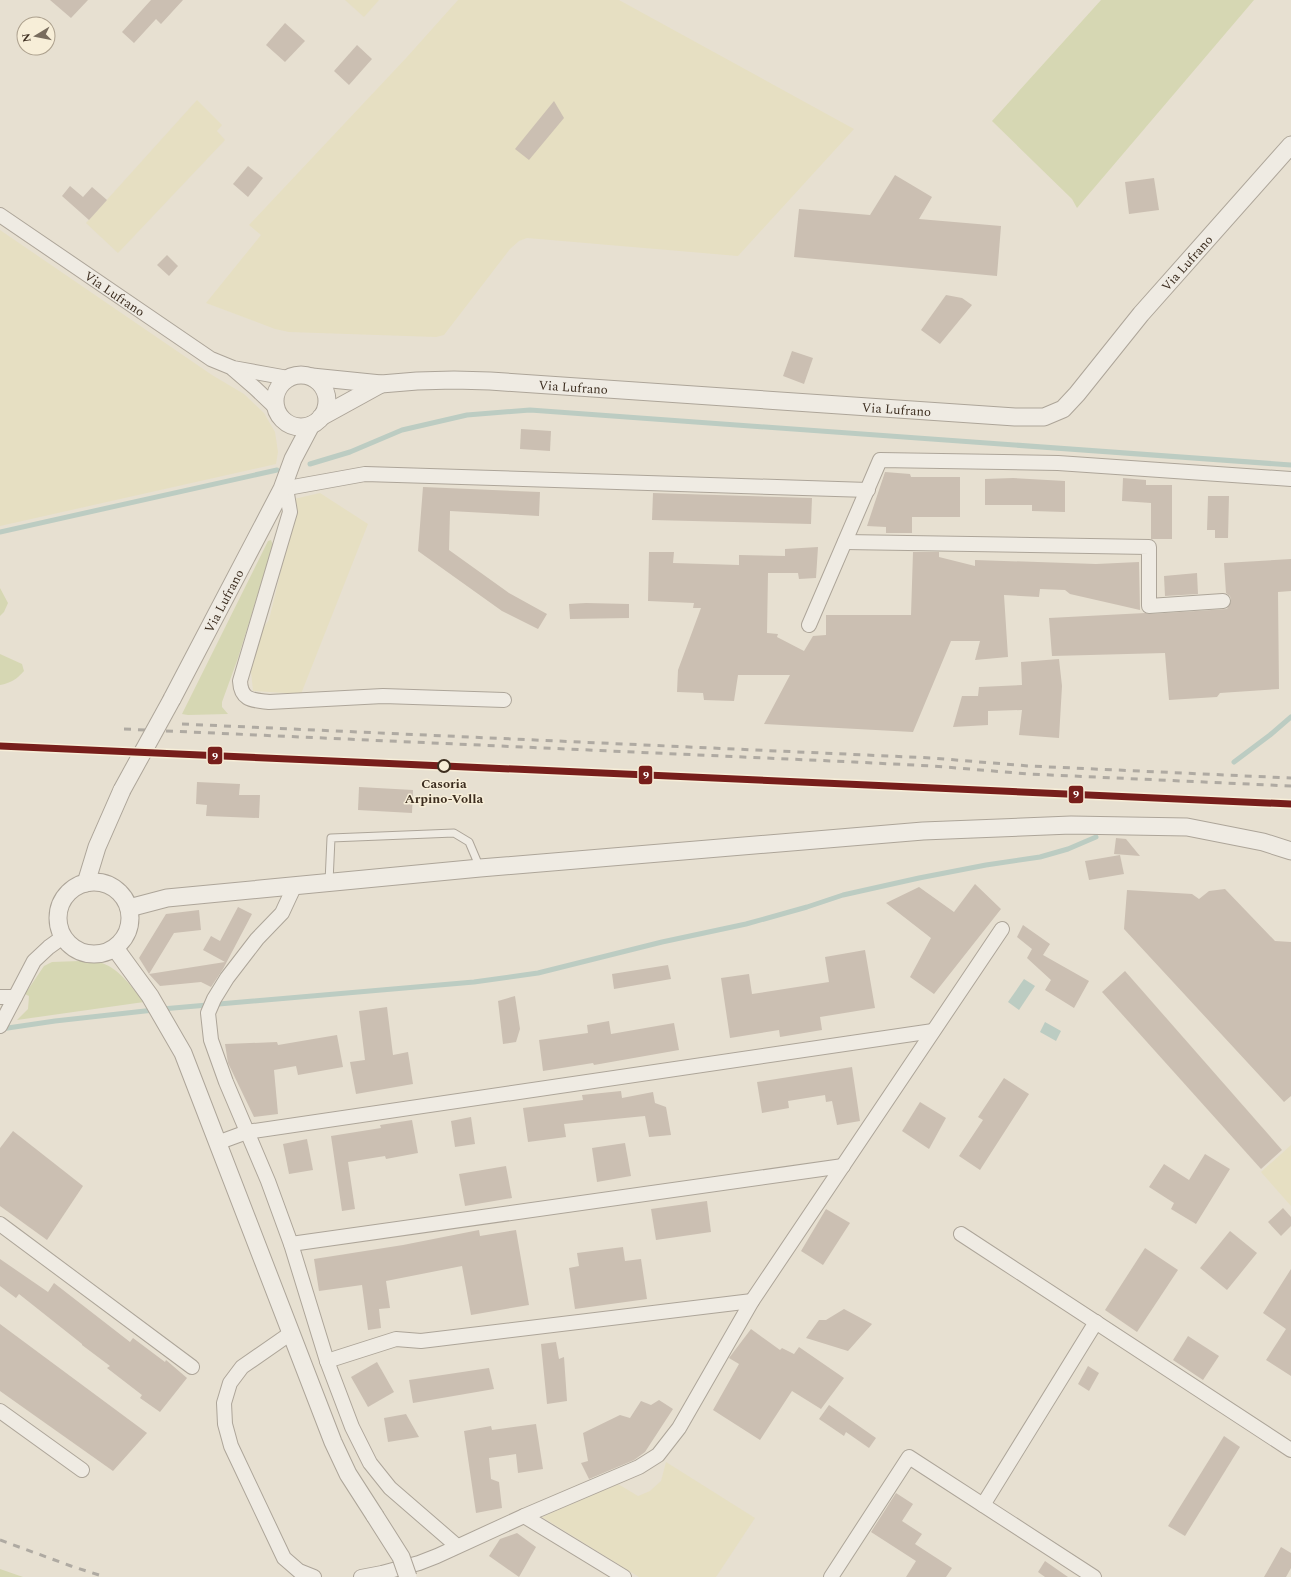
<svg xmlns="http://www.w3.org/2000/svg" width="1291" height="1577" font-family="Spectral,serif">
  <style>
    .farmland { fill: #e6dfc2 }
    .green { fill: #d6d7b3 }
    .water { fill: #bcccc2 }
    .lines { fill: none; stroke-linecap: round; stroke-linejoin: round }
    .stream { stroke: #bcccc2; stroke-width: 5 }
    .building { fill: #cbbfb2 }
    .service-casing { stroke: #ada599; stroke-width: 9 }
    .minor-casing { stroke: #ada599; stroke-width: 16 }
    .tertiary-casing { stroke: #ada599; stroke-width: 19 }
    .service { stroke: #efebe3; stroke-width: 7 }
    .minor { stroke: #efebe3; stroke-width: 14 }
    .tertiary { stroke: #efebe3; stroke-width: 17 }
    .rail { stroke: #afaaa2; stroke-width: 3; stroke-dasharray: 7 7; stroke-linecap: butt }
    .tertiary-bridge-casing { stroke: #ada599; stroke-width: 19; stroke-linecap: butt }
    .tertiary-bridge { stroke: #efebe3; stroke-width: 17 }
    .rail-1-casing { stroke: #f7eed8; stroke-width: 10 }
    .rail-1 { stroke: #771e1b; stroke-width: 7 }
    .stop-dot { fill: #f7eed8; stroke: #3d2e20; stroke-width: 2 }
    .labels { text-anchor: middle; stroke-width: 3; stroke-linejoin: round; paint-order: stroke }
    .street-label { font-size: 13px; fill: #3d2e20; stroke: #f7eed8 }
    .stop-label { font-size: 13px; font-weight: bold; fill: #3d2e20; stroke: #f7eed8 }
    .line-badge { stroke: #f7eed8; stroke-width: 1.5 }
    .badge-label { font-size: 11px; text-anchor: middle; font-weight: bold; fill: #fff }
  </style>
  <rect width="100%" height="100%" fill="#e7e0d1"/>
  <g class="farmland">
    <polygon points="345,0 379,0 364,17"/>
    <polygon points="458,0 619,0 854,129 738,256 527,238 519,241 510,249 444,335 436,337 289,332 275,329 206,303 261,235 249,225 407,57"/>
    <polygon points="197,100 222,125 217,131 225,140 118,253 86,223"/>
    <polygon points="0,230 212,375 244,394 264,413 275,432 278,452 276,464 0,526"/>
    <polygon points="320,493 368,524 301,694 253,691 251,671 263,628 269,620 294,517 294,499"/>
    <polygon points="1291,1145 1291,1206 1261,1172"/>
    <polygon points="666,1462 755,1518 716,1577 639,1577 542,1517 618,1484 638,1496 650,1491 661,1481"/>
  </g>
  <g class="green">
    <polygon points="1101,0 1254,0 1077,208 1072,199 992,121"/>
    <polygon points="271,540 273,545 238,658 222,702 222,707 228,714 188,715 182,714 268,541"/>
    <polygon points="0,588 8,603 4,612 0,616"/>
    <path d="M0 654 22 664 24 671C17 679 11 683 0 685Z"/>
    <path d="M80 961C87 962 96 961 102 963 121 970 132 988 144 1002L17 1020 28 1009 29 996 25 994 44 966 52 962Z"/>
    <polygon points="0,1569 23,1577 0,1577"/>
  </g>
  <g class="water">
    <polygon points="1024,979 1035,986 1019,1010 1008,1002"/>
    <polygon points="1045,1022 1061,1031 1056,1041 1040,1032"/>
  </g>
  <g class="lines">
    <g class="stream">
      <polyline points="310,464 350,452 402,430 467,415 530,410 1291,465"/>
      <polyline points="0,532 277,470"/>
      <polyline points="1234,762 1270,735 1291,717"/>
      <polyline points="162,1009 474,982 538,973 662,942 746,924 807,907 843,895 919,878 986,865 1040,857 1068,849 1096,837"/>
      <polyline points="1,1029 55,1021 154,1010"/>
    </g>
  </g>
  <g class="building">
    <polygon points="50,0 88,0 71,18"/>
    <polygon points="151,0 183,0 161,24 156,19 134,43 122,32"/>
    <polygon points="285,23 305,41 285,62 266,45"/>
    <polygon points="357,45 372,59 349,85 334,71"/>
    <polygon points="554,101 564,118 529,160 515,149"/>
    <polygon points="248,166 263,178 248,197 233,184"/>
    <polygon points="895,175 932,197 919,219 1001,226 997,276 794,257 799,209 870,215"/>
    <polygon points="1154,178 1159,210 1129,214 1125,182"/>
    <polygon points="70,186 83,197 92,187 107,200 89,220 62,196"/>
    <polygon points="167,255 178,266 169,276 157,265"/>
    <polygon points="946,295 962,298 972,305 940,344 921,330"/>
    <polygon points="792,351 813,358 804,384 783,376"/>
    <polygon points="521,429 551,431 550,451 520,449"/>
    <polygon points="885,472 910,474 911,477 960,477 960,517 912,517 912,533 886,533 886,527 867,526"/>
    <polygon points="1013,478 1065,481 1065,512 1032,511 1032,505 985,505 985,479"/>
    <polygon points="1123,478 1146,480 1146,485 1172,485 1172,539 1151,539 1151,503 1122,501"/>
    <polygon points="423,487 540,492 539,516 450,511 449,550 509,593 547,614 538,629 502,611 418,551"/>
    <polygon points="653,493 812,498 811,524 652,520"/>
    <polygon points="1208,496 1229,496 1228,538 1215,538 1215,530 1207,530"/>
    <polygon points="818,547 816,578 799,579 798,573 768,573 767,633 778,634 777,637 804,651 813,636 826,635 826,615 911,615 913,552 939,552 939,557 975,566 975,560 1096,564 1139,562 1140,610 1070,594 1065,590 1040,589 1039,597 1004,595 1008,657 975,660 980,641 951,641 913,732 764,724 790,675 738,675 734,701 704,700 703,693 677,692 678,670 701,608 693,608 694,603 648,601 649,552 674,552 673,563 739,565 739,555 785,556 785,549"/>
    <polygon points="1291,559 1291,591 1278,592 1279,689 1220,693 1217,697 1169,700 1165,653 1052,656 1049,618 1145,613 1150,614 1227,609 1231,601 1230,596 1226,593 1224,563"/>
    <polygon points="1197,573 1198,594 1165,596 1164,576"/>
    <polygon points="586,603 629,604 629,618 570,619 569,604"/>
    <polygon points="1059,659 1062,686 1059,738 1019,735 1022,710 988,711 988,725 953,727 962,696 978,696 979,687 1022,685 1021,662"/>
    <polygon points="197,782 240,784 239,795 260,795 259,818 206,816 207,805 196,804"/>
    <polygon points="359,787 413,790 412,813 358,810"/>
    <polygon points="1116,838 1126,839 1140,856 1114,854"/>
    <polygon points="1120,855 1124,874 1089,880 1085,861"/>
    <polygon points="975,884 1001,909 934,994 910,977 931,938 886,903 919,887 954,912"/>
    <polygon points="1225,889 1275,941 1291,942 1291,1096 1284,1102 1124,929 1127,890 1192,894 1199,899 1209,891"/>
    <polygon points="238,907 252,914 223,969 211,987 201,982 160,986 149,974 225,962 203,950 211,936 220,941"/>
    <polygon points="199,910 201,930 174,933 149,974 139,958 166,914"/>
    <polygon points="1023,925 1050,944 1043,955 1089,981 1074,1008 1045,990 1051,980 1027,958 1032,949 1017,937"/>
    <polygon points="865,950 875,1008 820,1017 822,1030 780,1037 779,1030 730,1038 721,978 749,974 752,994 829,982 825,957"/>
    <polygon points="668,965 671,979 614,989 612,974"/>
    <polygon points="1125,971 1282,1150 1261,1169 1102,992"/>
    <polygon points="515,996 520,1029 516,1042 503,1044 498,1001"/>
    <polygon points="387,1007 393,1055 408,1052 413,1084 356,1094 350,1062 365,1060 359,1011"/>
    <polygon points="609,1021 611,1034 674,1023 679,1050 594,1065 593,1063 543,1071 539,1040 588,1033 587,1025"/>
    <polygon points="337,1035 343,1067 298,1075 296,1066 274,1070 278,1114 254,1117 228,1063 225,1044 277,1042 278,1045"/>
    <polygon points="852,1067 860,1121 837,1125 832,1101 826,1102 825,1095 788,1101 789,1108 762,1113 757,1082"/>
    <polygon points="1004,1078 1029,1094 980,1170 959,1156 983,1120 978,1117"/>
    <polygon points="621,1091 622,1098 653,1092 655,1103 666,1107 671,1135 649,1137 645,1116 564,1124 566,1137 528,1142 523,1108 583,1100 582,1095"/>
    <polygon points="920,1102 946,1118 929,1149 902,1131"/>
    <polygon points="471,1117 475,1144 455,1147 451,1121"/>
    <polygon points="412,1120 418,1153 386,1159 385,1156 348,1162 355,1209 342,1211 331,1136 381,1128 380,1125"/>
    <polygon points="13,1131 83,1186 47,1240 0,1206 0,1148"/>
    <polygon points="307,1139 313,1170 289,1174 283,1144"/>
    <polygon points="625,1143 631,1176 597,1182 592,1148"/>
    <polygon points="1205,1154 1230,1169 1196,1224 1171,1209 1174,1203 1149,1187 1164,1164 1189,1180"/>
    <polygon points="506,1166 512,1198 465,1206 459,1174"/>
    <polygon points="707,1201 711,1232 656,1240 651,1209"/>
    <polygon points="1283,1208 1291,1217 1291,1226 1281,1236 1268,1222"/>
    <polygon points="826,1209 850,1223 823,1265 801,1251"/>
    <polygon points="479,1230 480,1236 516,1230 529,1305 471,1315 462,1266 386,1281 390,1308 379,1309 381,1328 368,1330 362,1285 319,1291 314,1259 403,1245"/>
    <polygon points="1230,1231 1257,1253 1227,1290 1200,1268"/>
    <polygon points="623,1247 625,1261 641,1259 647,1299 575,1309 569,1268 579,1266 577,1253"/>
    <polygon points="1145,1248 1178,1270 1137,1332 1105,1310"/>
    <polygon points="0,1259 48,1292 54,1283 130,1342 133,1338 165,1362 166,1360 187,1378 160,1412 140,1398 142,1395 107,1368 110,1366 82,1345 82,1344 19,1294 16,1298 0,1286"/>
    <polygon points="1291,1269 1291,1376 1266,1360 1286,1329 1263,1313"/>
    <polygon points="844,1309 872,1324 848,1351 806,1338 819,1320 826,1320"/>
    <polygon points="0,1324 147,1433 113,1471 0,1391"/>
    <polygon points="751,1329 780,1350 782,1348 794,1354 799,1347 844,1378 821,1409 792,1391 760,1440 713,1410 739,1364 729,1358"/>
    <polygon points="1188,1336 1219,1356 1203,1380 1173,1360"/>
    <polygon points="556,1342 559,1359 564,1357 567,1401 547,1404 541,1344"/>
    <polygon points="377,1362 394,1392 368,1407 351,1377"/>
    <polygon points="1088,1366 1099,1373 1089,1391 1078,1384"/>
    <polygon points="489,1368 494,1389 413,1403 409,1380"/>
    <polygon points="659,1400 673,1409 645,1452 634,1460 589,1479 581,1463 588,1461 583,1433 620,1415 630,1418 641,1401 651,1405"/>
    <polygon points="829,1405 876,1438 869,1448 846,1432 844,1436 819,1419"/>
    <polygon points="406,1414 419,1437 388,1442 384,1418"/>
    <polygon points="536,1424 543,1469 518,1473 516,1454 489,1458 491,1479 499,1482 502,1508 476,1513 464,1431 491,1426 492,1430"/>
    <polygon points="1224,1436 1240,1447 1185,1536 1168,1526"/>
    <polygon points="896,1493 913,1504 902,1521 922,1534 915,1544 952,1568 946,1577 906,1577 916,1561 871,1532"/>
    <polygon points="517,1533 536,1547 519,1577 489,1556 500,1539"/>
    <polygon points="1281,1547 1291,1553 1291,1568 1286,1577 1264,1577"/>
    <polygon points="1045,1561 1068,1577 1045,1577 1038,1572"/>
  </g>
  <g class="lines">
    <g class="service-casing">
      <polyline id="service" points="329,882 331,838 454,833 469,842 480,868"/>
    </g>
    <g class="minor-casing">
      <g id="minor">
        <path id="s1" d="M0 215 211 359 233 368 288 378"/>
        <polyline points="233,369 255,388 276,408"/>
        <polyline points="282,489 365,474 868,490"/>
        <path d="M282 489 287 494 290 512 240 681C241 701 253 700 269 702L383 696 504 700"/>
        <polyline points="845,542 1149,547 1149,606 1223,601"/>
        <polyline points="809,625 880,460 1058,463 1291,479"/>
        <polyline points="295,885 282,913 257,939 227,978 214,999 208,1013 211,1040 226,1082 268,1181 291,1244 327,1361 352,1427 370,1463 390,1488 457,1546"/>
        <polyline points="0,997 15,997"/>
        <polyline points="0,1026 34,961 49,947 63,937"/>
        <polyline points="217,1143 247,1132 933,1031"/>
        <polyline points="0,1224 192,1367"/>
        <polyline points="961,1234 1291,1450"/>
        <polyline points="291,1244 843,1166"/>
        <polyline points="291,1333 242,1367 230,1383 224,1403 225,1424 231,1446 284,1558 299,1571 314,1577"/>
        <polyline points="327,1361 396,1339 421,1341 752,1301"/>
        <polyline points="0,1411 82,1470"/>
        <polyline points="983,1505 1096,1322"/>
        <polyline points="524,1516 624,1577"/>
        <polyline points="361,1577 382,1573 419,1563 437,1556 524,1516 639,1467 658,1455 679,1428 752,1301 1002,929"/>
        <polyline points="831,1577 909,1457 1094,1577"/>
      </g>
    </g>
    <g class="tertiary-casing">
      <g id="tertiary">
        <circle cx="301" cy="401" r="26"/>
        <path id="s2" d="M312 377 381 384 417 381 454 380 490 381 1015 417H1044L1063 409 1077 394 1141 314 1291 145"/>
        <polyline points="321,417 381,384"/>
        <path id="s3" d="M172 699 282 489 293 459 311 425"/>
        <circle cx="94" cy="918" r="36"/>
        <polyline points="86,883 97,847 122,790"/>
        <polyline points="129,908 167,898 480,868 923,831 1071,825 1187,827 1263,842 1291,851"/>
        <polyline points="115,948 150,996 183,1053 333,1442 348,1474 375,1516"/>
      </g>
    </g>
    <use href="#service" class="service"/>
    <use href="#minor" class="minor"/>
    <use href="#tertiary" class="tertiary"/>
    <g class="rail">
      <polyline points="182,724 932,758 1029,766 1291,778"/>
      <polyline points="124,729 854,762 933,766 1029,774 1291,786"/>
      <polyline points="0,1540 71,1566 105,1577"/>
    </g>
    <g class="tertiary-bridge-casing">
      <g id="tertiary-bridge">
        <polyline points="122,790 172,699"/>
        <polyline points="375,1516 401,1557 408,1577"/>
      </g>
    </g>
    <use href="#tertiary-bridge" class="tertiary-bridge"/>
    <g class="rail-1-casing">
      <polyline id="rail-1" points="0,746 1291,804"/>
    </g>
    <use href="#rail-1" class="rail-1"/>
  </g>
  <circle class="stop-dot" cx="444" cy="766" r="6"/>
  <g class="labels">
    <g class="street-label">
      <text dy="5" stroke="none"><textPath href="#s2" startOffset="946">Via Lufrano</textPath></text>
      <text dy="5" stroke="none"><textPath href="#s1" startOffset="139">Via Lufrano</textPath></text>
      <text dy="5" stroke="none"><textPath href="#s2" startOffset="262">Via Lufrano</textPath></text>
      <text dy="5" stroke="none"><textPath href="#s2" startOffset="586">Via Lufrano</textPath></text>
      <text dy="5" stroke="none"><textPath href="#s3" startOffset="111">Via Lufrano</textPath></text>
    </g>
    <g class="stop-label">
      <text x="444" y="788">Casoria<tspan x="444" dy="15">Arpino-Volla</tspan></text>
    </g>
  </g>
  <g class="line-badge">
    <rect x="207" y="746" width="16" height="19" rx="4" fill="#771e1b"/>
    <rect x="638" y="765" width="15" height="20" rx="4" fill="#771e1b"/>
    <rect x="1068" y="785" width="16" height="19" rx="4" fill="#771e1b"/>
  </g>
  <g class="badge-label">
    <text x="215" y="760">9</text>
    <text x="646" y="779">9</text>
    <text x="1076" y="798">9</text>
  </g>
  <g transform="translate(36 36) rotate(260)"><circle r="19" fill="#f7eed8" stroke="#ada18e"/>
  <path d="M0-3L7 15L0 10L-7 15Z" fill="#786c5e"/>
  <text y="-6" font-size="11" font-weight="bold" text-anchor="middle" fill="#3d2e20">N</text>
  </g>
</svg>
